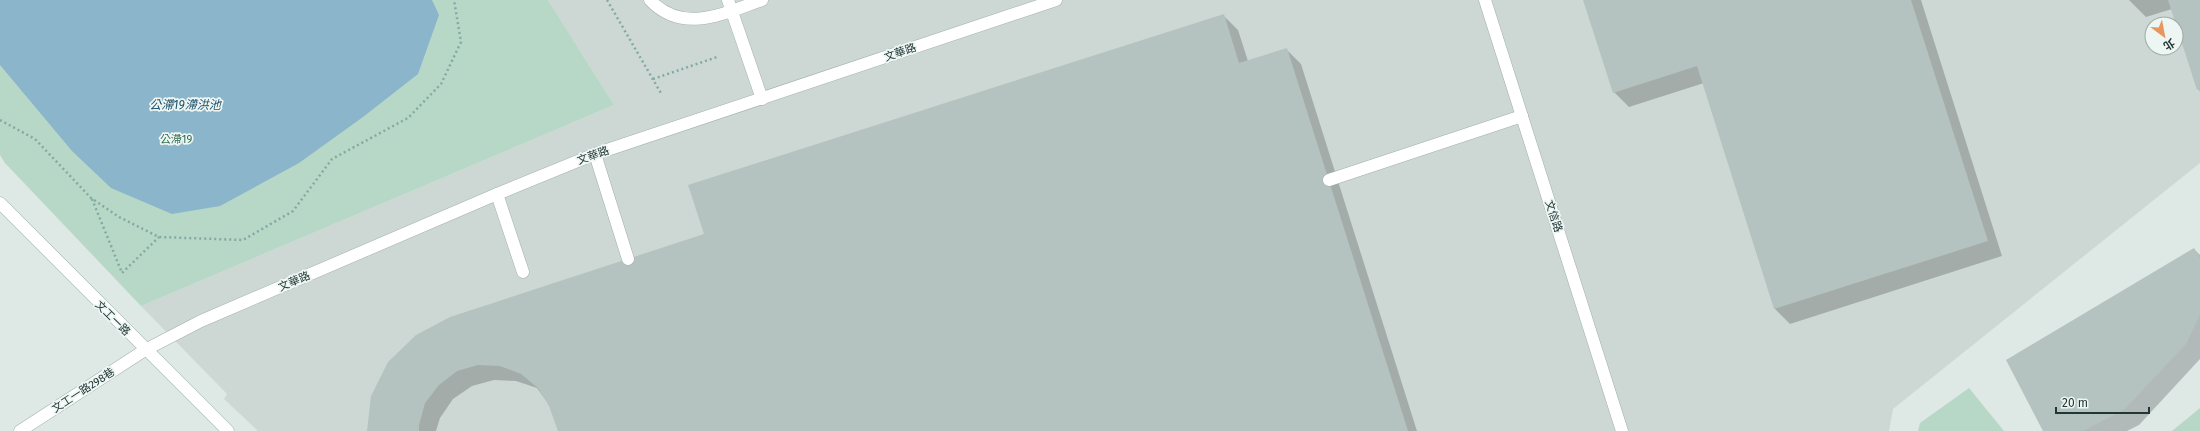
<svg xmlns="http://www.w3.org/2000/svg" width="2200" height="431" font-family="'Fira Sans','Noto Sans TC',sans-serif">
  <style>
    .built { fill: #cdd8d5; fill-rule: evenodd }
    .green { fill: #b8d8c7 }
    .water { fill: #8ab5ca }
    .shadow { fill: #0003 }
    .building { fill: #b4c3bf }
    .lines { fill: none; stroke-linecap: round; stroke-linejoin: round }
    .minor-casing { stroke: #a2b0ad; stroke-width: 13 }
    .path { stroke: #81aaa4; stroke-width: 2.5; stroke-dasharray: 2 3; stroke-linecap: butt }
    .minor { stroke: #fff; stroke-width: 12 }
    .labels { text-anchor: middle; stroke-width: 3.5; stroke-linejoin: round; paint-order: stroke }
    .street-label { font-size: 11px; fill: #213735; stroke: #eef6f3 }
    .park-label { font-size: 11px; fill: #2f6a50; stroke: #eef6f3 }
    .water-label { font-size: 12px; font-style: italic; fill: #20536d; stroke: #eef6f3 }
  </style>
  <rect width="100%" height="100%" fill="#dee9e6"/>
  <path class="built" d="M548 0H2200V163L1893 409 1889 431H258L224 399 227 394 141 306 614 105ZM2152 24H2176V48H2152Z"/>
  <g class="green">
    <polygon points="0,0 548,0 614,105 141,306 5,163 0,155"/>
    <polygon points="1969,388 2004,431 1918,431 1920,423"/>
    <polygon points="2200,408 2200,431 2172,431"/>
  </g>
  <polygon class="water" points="0,0 432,0 439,15 418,74 363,117 299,163 220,206 172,214 111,188 72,151 0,65"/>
  <g class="shadow">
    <polygon points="1584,0 1921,0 2002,256 1790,324 1775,309 1704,83 1629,107 1614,92"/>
    <polygon points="2129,0 2200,0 2200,92 2172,9 2146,17"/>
    <polygon points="1223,15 1238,30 1248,61 1286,49 1301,64 1417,431 559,431 550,406 537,388 516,381 494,380 472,386 453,399 440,418 436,431 368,431 372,396 705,234"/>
    <polygon points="2194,249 2200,255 2200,359 2139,425 2127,431 2044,431"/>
  </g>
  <g class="building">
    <polygon points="1583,0 1911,0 1988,241 1774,309 1697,66 1613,93"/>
    <polygon points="2168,0 2200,0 2200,89 2197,90"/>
    <polygon points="1224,14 1239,63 1287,48 1408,431 558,431 549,406 538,388 521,374 500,366 478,365 457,371 439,385 425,403 419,425 419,431 367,431 371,396 388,362 416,335 450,317 704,234 688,185"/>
    <polygon points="2194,248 2200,258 2200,315 2186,344 2124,410 2083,431 2043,431 2006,360"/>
  </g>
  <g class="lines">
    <g class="minor-casing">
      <g id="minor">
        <path d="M650 0C683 35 724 13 762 0"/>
        <polyline points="728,0 762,99"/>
        <polyline points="1485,0 1622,431"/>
        <polyline points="595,154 628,259"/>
        <polyline points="1329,180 1522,116"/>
        <polyline points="497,194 523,272"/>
        <polyline points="0,203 228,431"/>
        <polyline points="20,431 145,350 201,321 497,194 595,154 1056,0"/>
      </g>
    </g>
    <g class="path">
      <polyline points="607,0 662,95"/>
      <polyline points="653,79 717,57"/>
      <polyline points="0,120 35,139 91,198 119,217 159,237 243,240 293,211 332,159 408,118 441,84 461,42 454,0"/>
      <polyline points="92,199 122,273 159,237"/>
    </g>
    <use href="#minor" class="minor"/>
  </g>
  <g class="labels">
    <g class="street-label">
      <text transform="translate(900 52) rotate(-19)" y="4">文華路</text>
      <text transform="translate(593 155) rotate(-20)" y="4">文華路</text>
      <text transform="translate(1554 216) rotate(72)" y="4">文信路</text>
      <text transform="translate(294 281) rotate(-23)" y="4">文華路</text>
      <text transform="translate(113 318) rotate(45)" y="4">文工一路</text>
      <text transform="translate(83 390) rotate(-33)" y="4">文工一路298巷</text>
    </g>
    <g class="park-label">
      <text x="176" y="143">公滯19</text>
    </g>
    <g class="water-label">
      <text x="185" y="109">公滯19滯洪池</text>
    </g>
  </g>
  <g transform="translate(2164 36) rotate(148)"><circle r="19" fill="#eef6f3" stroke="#9caaa7"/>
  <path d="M0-3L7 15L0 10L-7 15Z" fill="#e7975e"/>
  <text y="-6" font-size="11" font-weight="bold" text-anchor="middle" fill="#213735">北</text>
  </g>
  <path d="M2056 407v6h93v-6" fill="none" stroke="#213735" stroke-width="2"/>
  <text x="2062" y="407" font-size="12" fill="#213735" stroke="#eef6f3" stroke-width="3" paint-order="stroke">20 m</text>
</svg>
